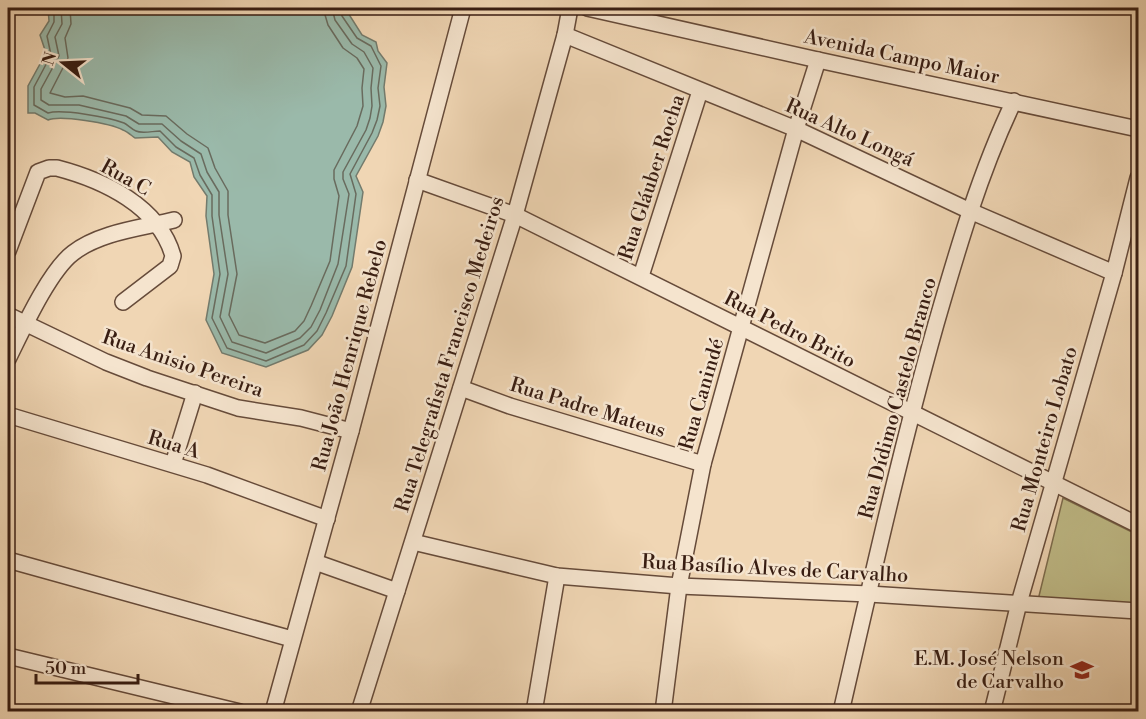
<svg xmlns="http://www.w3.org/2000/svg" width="1146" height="719" font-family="'Libre Bodoni',serif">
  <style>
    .green { fill: #c0bc88; stroke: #7c6c4d; stroke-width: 1.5 }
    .water { fill: #9ab9aa; stroke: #737b6d; stroke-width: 1.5 }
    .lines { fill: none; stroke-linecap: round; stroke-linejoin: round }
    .shore { stroke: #696b5e; stroke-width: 1.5 }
    .street-casing { stroke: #664b3a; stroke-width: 18 }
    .street { stroke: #f5e4ce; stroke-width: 15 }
    .labels { text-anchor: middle; stroke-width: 5; stroke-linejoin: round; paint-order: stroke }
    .street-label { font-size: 20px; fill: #381d12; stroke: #f5e4ce }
    .poi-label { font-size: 20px; fill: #381d12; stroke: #f5e4ce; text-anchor: end }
  </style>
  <rect width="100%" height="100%" fill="#f0d6b4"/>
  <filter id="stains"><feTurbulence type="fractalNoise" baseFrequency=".00333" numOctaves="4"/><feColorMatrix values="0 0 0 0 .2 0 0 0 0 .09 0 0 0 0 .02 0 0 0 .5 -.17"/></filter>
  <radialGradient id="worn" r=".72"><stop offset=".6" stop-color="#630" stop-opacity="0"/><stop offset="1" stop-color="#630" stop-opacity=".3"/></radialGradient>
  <polygon class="green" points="1063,498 1138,535 1138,604 1038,600"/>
  <path class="water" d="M48 8H345L362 35 376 42 378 51 387 63 384 87 386 106 383 122 378 136 356 176 363 192 352 267 332 316 322 335 308 350 266 367 222 353 206 320 214 274 206 216 207 196 194 177 190 162 172 152 158 137 135 138C132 136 128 132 123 130 110 123 60 115 48 120L35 113H28V86L46 53 40 35 49 21Z"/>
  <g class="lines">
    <g class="shore">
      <path d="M54 8V22L47 36 51 55 34 87V105L48 113C62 109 108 117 124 123 128 125 131 129 136 131 142 134 153 131 160 131L176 147 194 158 200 175 212 195V216L220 274 212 318 227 348 266 361 304 345 317 331 326 313 346 266 356 194 350 174 372 133 377 120 380 106 378 88 381 66 371 46 357 38 342 16 340 8"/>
      <polyline points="61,8 62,24 55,37 59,56 41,89 41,100 49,105 79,105 126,116 139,124 162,124 181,141 201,154 207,172 219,192 219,215 228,274 220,317 232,342 266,353 300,338 311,327 320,310 338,264 349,194 343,179 343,172 366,130 370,118 372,106 371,88 373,68 364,52 352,44 335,20 332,8"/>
      <polyline points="70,8 71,24 65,38 68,58 50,93 65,97 83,96 130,108 142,115 166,116 187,134 208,148 215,168 228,191 228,215 237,274 229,315 239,335 265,343 295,331 304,321 311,306 330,261 339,196 334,179 334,170 357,126 363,106 362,88 364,69 357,58 343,48 328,25 323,8"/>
    </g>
    <g class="street-casing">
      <g id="street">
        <polyline points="587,8 818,60 1138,129"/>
        <polyline points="565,35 796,129 970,211 1114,273"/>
        <polyline points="417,180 515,215 1138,525"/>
        <path d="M8 251 38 172 49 168H57C103 180 159 206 173 256L170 266 123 302"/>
        <polyline points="641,276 700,91"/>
        <polyline points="8,315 106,362 147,378 238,408 301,418 351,431"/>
        <path d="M8 359C22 331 49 271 73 253 100 232 142 228 174 220"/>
        <polyline points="461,388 510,406 703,464"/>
        <polyline points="8,415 207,475 327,519"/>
        <polyline points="173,464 195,393"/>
        <polyline points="413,542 557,576 679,586 869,594 1138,611"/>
        <polyline points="8,560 292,639"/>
        <polyline points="315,562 397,591"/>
        <polyline points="8,656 240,712"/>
        <polyline points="273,712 351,431 463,8"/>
        <polyline points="359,712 515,215 565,35 570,8"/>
        <polyline points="534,712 557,576"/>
        <polyline points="663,712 679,586 703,464 796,129 818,60"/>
        <path d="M841 712C871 582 900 452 936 324 958 248 980 172 1014 101"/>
        <polyline points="992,712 1019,603 1114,273 1138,178"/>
      </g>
    </g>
    <use href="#street" class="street"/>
  </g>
  <defs>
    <g id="school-bare" transform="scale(1.8)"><path d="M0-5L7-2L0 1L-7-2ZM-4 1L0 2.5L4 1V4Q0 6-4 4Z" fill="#8f2418" stroke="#f5e4ce" stroke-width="2.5" paint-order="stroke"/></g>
  </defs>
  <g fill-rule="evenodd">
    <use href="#school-bare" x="1082" y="670"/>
  </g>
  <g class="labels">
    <g class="street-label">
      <text transform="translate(902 56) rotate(12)" y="7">Avenida Campo Maior</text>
      <text transform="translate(850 132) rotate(24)" y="7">Rua Alto Longá</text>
      <text transform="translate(126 177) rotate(29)" y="7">Rua C</text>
      <text transform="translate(651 177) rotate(-72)" y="7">Rua Gláuber Rocha</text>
      <text transform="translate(790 329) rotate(27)" y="7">Rua Pedro Brito</text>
      <text transform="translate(449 354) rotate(-73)" y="7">Rua Telegrafista Francisco Medeiros</text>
      <text transform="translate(349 355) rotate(-75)" y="7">Rua João Henrique Rebelo</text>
      <text transform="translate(183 363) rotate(19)" y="7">Rua Anisio Pereira</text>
      <text transform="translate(701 394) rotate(-74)" y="7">Rua Canindé</text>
      <text transform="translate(897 398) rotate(-75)" y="7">Rua Dídimo Castelo Branco</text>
      <text transform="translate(588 407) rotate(17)" y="7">Rua Padre Mateus</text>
      <text transform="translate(1044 439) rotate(-74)" y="7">Rua Monteiro Lobato</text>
      <text transform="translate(174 444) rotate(17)" y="7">Rua A</text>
      <text transform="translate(775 568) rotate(3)" y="7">Rua Basílio Alves de Carvalho</text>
    </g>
    <g class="poi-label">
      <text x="1064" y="665">E.M. José Nelson<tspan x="1064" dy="23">de Carvalho</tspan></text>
    </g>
  </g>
  <rect width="1146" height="719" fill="none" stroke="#f0d6b4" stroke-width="30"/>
  <rect x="9" y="9" width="1128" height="701" fill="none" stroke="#381d12" stroke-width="3"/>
  <rect x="15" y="15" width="1116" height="689" fill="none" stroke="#381d12" stroke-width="1.5"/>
  <g transform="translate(63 63) rotate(288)" stroke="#f5e4ce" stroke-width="4.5" paint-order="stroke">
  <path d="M0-4.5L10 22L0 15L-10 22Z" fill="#381d12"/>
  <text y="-9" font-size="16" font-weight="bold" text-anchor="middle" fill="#381d12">N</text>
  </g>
  <path d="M36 674v9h102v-9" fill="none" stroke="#381d12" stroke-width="3"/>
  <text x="45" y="674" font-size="18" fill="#381d12" stroke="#f5e4ce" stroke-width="4.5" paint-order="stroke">50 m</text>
  <rect width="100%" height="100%" filter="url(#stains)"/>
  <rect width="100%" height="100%" fill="url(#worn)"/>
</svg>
